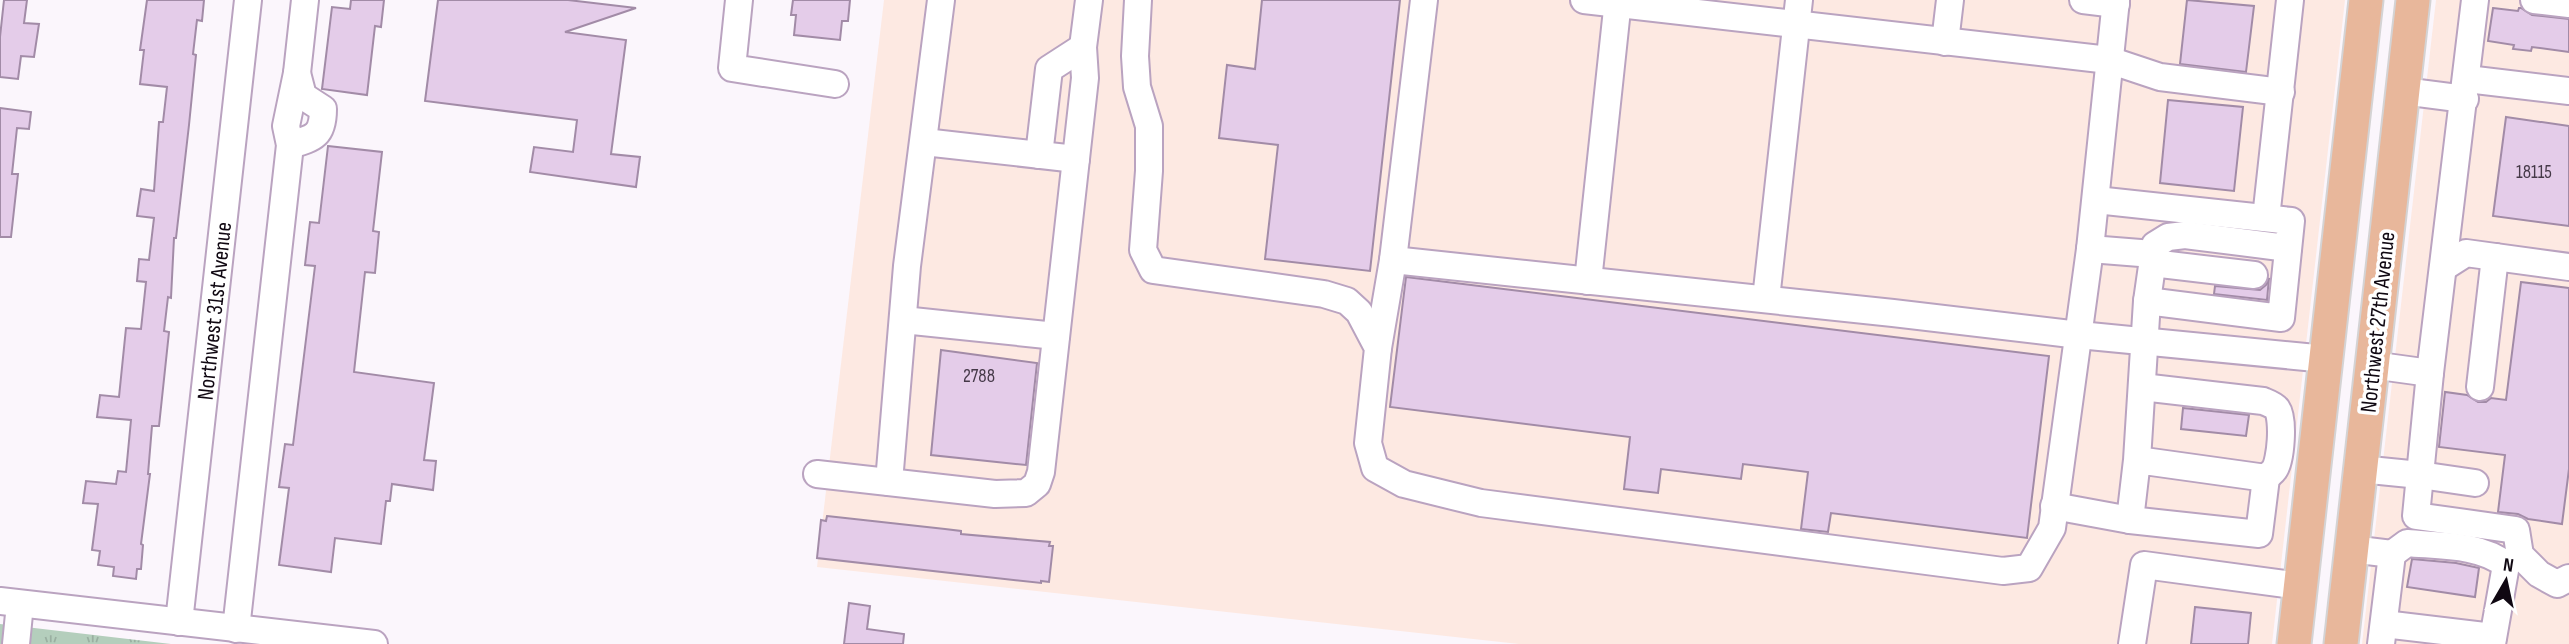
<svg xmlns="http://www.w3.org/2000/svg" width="2569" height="644" font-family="'Sofia Sans Condensed',sans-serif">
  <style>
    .commercial { fill: #fde9e2 }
    .grass { fill: url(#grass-tufts) }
    .building { fill: #e4cce9; stroke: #a28ba7; stroke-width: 2 }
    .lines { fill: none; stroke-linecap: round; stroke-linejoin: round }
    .minor-casing { stroke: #baa3c0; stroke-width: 30 }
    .major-casing { stroke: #d4d3d4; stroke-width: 37 }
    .minor { stroke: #fff; stroke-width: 26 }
    .major { stroke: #e8b79b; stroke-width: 33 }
    .labels { text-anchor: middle; stroke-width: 7; stroke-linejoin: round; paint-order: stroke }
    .number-label { font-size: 19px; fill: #453948 }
    .street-label { font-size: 23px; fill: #100812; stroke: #fff }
  </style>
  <defs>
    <pattern id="grass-tufts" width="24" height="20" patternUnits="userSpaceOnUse" patternTransform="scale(1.75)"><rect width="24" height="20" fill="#b4cebc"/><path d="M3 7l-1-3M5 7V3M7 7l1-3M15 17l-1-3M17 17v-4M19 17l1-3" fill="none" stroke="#9aafa1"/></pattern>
  </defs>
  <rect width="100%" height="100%" fill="#fbf6fc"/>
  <g class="commercial">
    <polygon points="884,0 2345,0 2272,644 1519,644 817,567"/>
    <polygon points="2436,0 2569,0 2569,644 2362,644"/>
  </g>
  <polygon class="grass" points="0,624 171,644 0,644"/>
  <g class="building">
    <polygon points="4,0 27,0 24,23 39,24 34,57 21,56 18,79 0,77 0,37"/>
    <polygon points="147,0 204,0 202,21 197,20 193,54 196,55 189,125 176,238 174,238 171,298 168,297 164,331 169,332 159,426 152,426 148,474 150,474 141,544 143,545 141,569 137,569 136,579 113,576 114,567 98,565 100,551 92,550 98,504 83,503 86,481 116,484 118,471 126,472 131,420 97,417 100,395 119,397 126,328 141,329 146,282 137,281 139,259 149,260 154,218 137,216 141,189 154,191 159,122 163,122 167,87 140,84 144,50 140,50"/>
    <polygon points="351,0 384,0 381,27 375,26 367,95 322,89 332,7 350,9"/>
    <polygon points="438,0 568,0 636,8 565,32 626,40 611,154 640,157 636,187 530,172 534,147 573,152 577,120 425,101"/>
    <polygon points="793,0 850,0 848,21 842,21 840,40 794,35 796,15 791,15"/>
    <polygon points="1262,0 1400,0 1370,271 1265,259 1278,145 1219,138 1227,65 1255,69"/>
    <polygon points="2187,0 2254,6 2246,72 2180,64"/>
    <polygon points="2493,8 2518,11 2519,8 2521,8 2532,15 2569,19 2569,52 2532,47 2531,51 2513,49 2514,45 2488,41"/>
    <polygon points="2168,100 2243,107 2234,191 2160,183"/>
    <polygon points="0,108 31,112 29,129 17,128 12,174 18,174 11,237 0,237"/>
    <polygon points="2506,117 2569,126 2569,226 2493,216"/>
    <polygon points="328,146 382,152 373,231 379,232 375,273 365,272 354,372 434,383 424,460 436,461 433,490 392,484 390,501 386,501 381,544 335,538 331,572 279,565 289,488 279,487 285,444 293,445 315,266 305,265 310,222 319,223"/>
    <polygon points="1406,277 2049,356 2027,538 1831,513 1828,532 1801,529 1808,472 1743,464 1741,479 1661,469 1658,493 1624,489 1630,437 1390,407"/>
    <polygon points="2269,278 2267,300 2214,294 2215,286 2260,290 2266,285"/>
    <polygon points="2521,282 2569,288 2569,469 2562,524 2528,519 2518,514 2498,512 2505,455 2439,447 2445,392 2467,395 2478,402 2486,402 2491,398 2506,400"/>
    <polygon points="941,350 1037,363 1026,465 931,455"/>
    <polygon points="2183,408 2249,415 2246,436 2181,429"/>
    <polygon points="827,516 945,529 961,531 961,534 1050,542 1049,546 1053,546 1049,582 1041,581 1041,583 817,558 821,520 826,521"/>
    <polygon points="2412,559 2456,563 2479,568 2475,597 2407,587"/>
    <polygon points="849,603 870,606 867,629 904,634 903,644 844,644"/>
    <polygon points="2195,607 2251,613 2248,644 2191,644"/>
  </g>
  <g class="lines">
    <g class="minor-casing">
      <g id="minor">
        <polyline points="739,0 732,68 835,84"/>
        <polyline points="1138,0 1135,56 1137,87 1149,126 1149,171 1143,250 1153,270 1324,294 1347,301 1359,312 1378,348 1368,443 1375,468 1404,484 1481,503 2003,571 2029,568 2052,528 2090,249 2116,0"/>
        <polyline points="1584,0 2109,60 2160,77 2281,92"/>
        <polyline points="2083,0 2116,4"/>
        <polyline points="2475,0 2430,373 2416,516 2516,530 2520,555 2539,574 2557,584 2569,578"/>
        <polyline points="2534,0 2569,4"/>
        <polyline points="1945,42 1950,0"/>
        <polyline points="2467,79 2569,91"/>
        <polyline points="2403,91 2465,99"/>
        <polyline points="924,142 1076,159"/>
        <path d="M290 145C314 138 323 136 323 109L303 96 297 73"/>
        <polyline points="1039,155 1049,69 1083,47"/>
        <polyline points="2096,200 2291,221 2281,318 2147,301"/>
        <polyline points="2266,218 2290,0"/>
        <polyline points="2090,249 2153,254"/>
        <polyline points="1393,260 1893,313 2079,335 2326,359"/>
        <polyline points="2152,263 2254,275"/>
        <polyline points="2444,267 2466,253 2569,267"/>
        <polyline points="1588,281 1618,0"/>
        <polyline points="1766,299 1799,0"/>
        <polyline points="903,320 1056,336"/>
        <polyline points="1378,348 1393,260 1424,0"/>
        <polyline points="2372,365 2430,373"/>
        <path d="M2142 387 2263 401C2268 403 2274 405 2277 409 2284 419 2281 461 2274 470 2272 473 2268 475 2266 478"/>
        <polyline points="2480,387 2495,257"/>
        <polyline points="2137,460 2266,478 2259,534 2130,520 2137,460 2147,301 2155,245 2168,237 2185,235 2288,248"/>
        <polyline points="2360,469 2420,475 2475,483"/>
        <polyline points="817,474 995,494 1026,493 1037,484 1041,472 1085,78 1083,47 1089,0"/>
        <polyline points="889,482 907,266 941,0"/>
        <polyline points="2054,506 2130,520"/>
        <polyline points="2351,549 2392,554 2381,644"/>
        <path d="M2392 554 2407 543C2438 546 2481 544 2506 565L2492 644"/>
        <polyline points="0,601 374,644"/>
        <polyline points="179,622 248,0"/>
        <polyline points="2384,624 2493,637"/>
        <polyline points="236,629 290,145 286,126 297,73 305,0"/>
        <polyline points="16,644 20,604"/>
        <polyline points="2132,644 2144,565 2301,586"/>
      </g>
    </g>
    <g class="major-casing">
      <g id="major">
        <polyline points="2294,644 2366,0"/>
        <polyline points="2341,644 2413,0"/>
      </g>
    </g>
    <use href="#minor" class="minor"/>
    <use href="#major" class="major"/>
  </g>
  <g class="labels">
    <g class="number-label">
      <text x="2534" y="178">18115</text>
      <text x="979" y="382">2788</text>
    </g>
    <g class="street-label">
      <text transform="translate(214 311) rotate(-84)" y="8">Northwest 31st Avenue</text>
      <text transform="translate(2377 322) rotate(-84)" y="8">Northwest 27th Avenue</text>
    </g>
  </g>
  <g transform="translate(2506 581) rotate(9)" stroke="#ffffff" stroke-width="5" paint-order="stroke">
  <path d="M0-5L12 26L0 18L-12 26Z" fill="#100812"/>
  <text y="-10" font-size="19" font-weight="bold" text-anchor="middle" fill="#100812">N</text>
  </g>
</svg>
